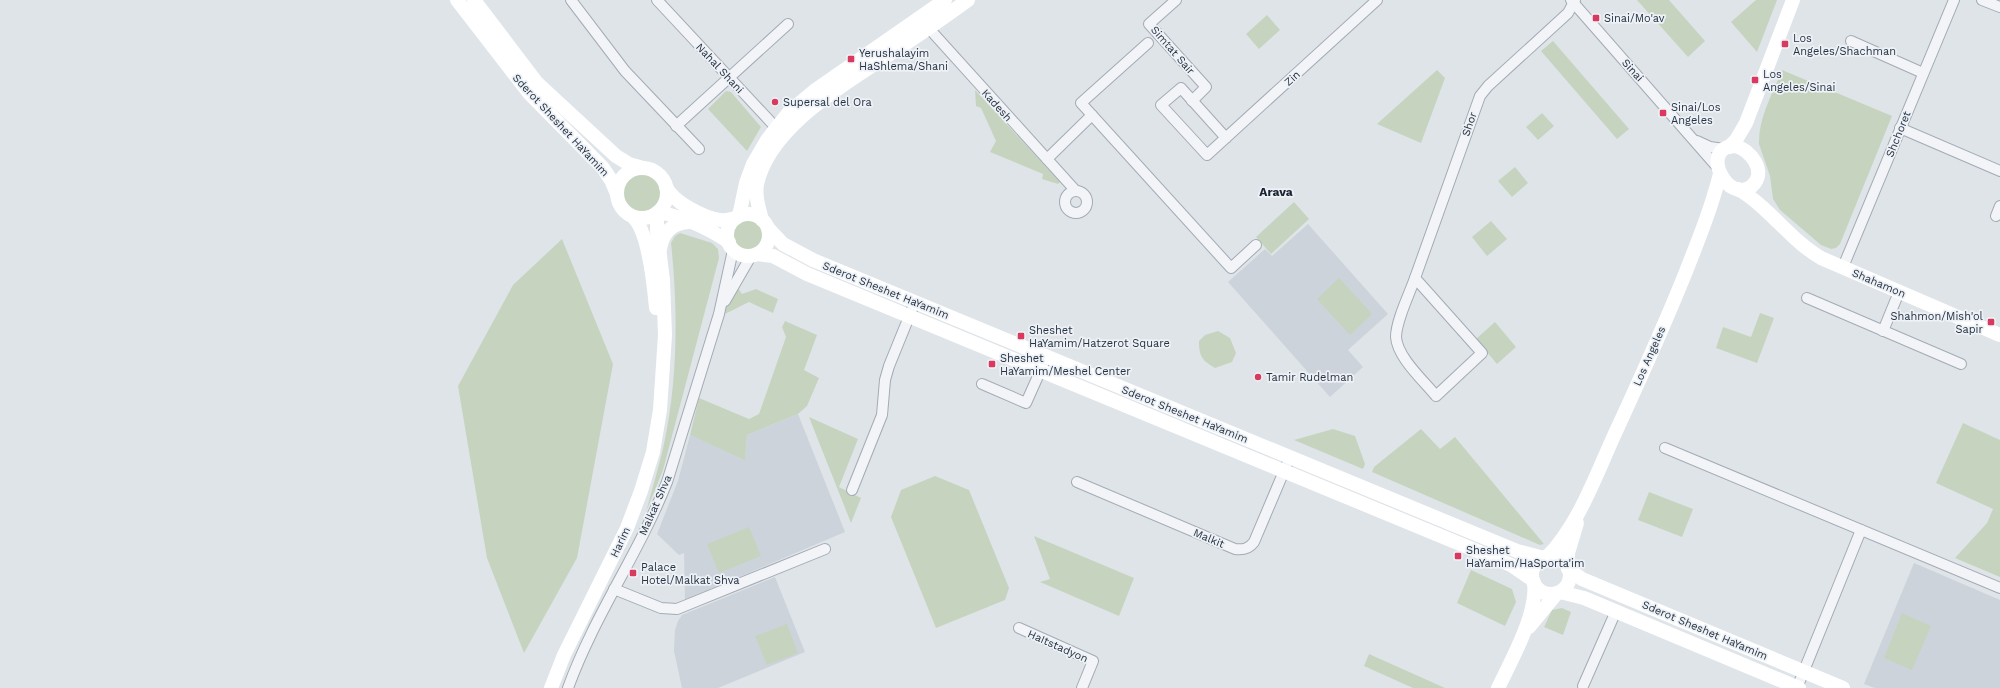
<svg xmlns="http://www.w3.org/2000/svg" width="2000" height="688" viewBox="0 0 2000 688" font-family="'Work Sans',sans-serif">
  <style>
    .built { fill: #ccd3db }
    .green { fill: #c6d4bf }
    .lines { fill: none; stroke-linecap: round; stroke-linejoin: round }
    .street-casing { stroke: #a4abb4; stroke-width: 12 }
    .street { stroke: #f2f4f7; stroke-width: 10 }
    .secondary { stroke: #fff; stroke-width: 14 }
    .poi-dot { fill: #d9395f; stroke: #eef2f7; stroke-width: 1.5 }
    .labels { text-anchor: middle; stroke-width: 3.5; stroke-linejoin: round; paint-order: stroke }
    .poi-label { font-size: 11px; fill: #263342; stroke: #eef2f7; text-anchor: start }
    .street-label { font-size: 11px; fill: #263342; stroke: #eef2f7 }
    .neighbourhood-label { font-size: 12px; font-weight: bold; fill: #192332; stroke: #eef2f7 }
  </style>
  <rect width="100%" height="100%" fill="#dfe4e9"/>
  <g class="built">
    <polygon points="1308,224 1388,314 1348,350 1363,367 1330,397 1228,282 1265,249 1272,256"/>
    <polygon points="798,414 845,532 685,600 684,553 679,555 657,534 678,481 690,435 745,459 747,435"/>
    <polygon points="1914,563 2000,600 2000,688 1875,688 1864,684"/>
    <polygon points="775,577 805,652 718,688 682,688 674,651 675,630 678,621 682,615"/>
  </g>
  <g class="green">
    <polygon points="1637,0 1669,0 1705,41 1688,57"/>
    <polygon points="1756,0 1777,0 1757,52 1731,22"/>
    <polygon points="1267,15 1280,30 1259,49 1246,34"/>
    <polygon points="1553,41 1629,129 1617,139 1541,51"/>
    <polygon points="1437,70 1445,78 1421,143 1377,124"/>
    <path d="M1782,70L1892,116L1840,244L1836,248L1831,249L1821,245L1780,210L1773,199L1770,176L1759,144C1758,118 1773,93 1782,70Z"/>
    <polygon points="975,90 1060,182 1058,184 1042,179 1043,174 990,152 996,141 981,108 976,106"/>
    <polygon points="726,91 731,92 761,127 747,151 708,109"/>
    <polygon points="1542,113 1554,126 1538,140 1526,127"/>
    <polygon points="1515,167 1528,183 1512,197 1498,181"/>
    <circle cx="642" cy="193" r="22"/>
    <polygon points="1294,202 1309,219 1271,254 1256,237"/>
    <circle cx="748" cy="235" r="17"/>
    <polygon points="1491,221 1507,239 1487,256 1472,237"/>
    <path d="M680,233L712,243L718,249L719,258L663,470L646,512C652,489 659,467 664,444C678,378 678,309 671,243L675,236Z"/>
    <polygon points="562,239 613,364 577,558 524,653 487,558 458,386 513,285"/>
    <polygon points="1339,278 1372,314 1350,335 1317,299"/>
    <polygon points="738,288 742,294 756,289 778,299 773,313 749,302 725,314 727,303"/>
    <polygon points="1760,313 1774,318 1757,363 1716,348 1723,327 1751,337"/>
    <polygon points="785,321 817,335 804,370 819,378 807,406 798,414 747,435 745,460 690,435 699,398 749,419 759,414 786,337 782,327"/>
    <polygon points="1495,322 1516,347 1497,364 1476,339"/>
    <path d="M1218,331L1230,338L1236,353L1232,362L1215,368C1202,360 1199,357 1199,341L1205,335Z"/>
    <polygon points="809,417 858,439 839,487 861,498 851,523"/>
    <polygon points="1963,423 2000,440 2000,577 1955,558 1987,523 1993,509 1936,483"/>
    <polygon points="1333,429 1355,436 1365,464 1363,469 1294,440"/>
    <polygon points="1421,429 1440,449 1455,437 1544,544 1540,545 1372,472 1374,467"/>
    <polygon points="935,476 969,490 1009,588 1005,600 936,628 891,517 901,490"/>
    <polygon points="1649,492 1693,509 1682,537 1638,520"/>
    <polygon points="749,527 761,556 719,573 707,544"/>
    <polygon points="1034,536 1134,578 1119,616 1040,582 1050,579"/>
    <polygon points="1471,570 1512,589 1516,602 1505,626 1457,603"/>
    <polygon points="1562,608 1571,612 1563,635 1544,627 1552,610"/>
    <polygon points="1902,613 1931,626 1912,670 1884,658"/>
    <polygon points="787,624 798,653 767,665 755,636"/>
    <polygon points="1369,654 1445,688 1413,688 1364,666"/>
  </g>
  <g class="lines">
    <g class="street-casing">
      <g id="street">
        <polyline points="571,0 625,71 699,149"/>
        <polyline points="657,0 781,133"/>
        <polyline points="1176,0 1149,24 1206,87 1192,101"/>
        <polyline points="1571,0 1718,168"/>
        <polyline points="1982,0 2000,7"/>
        <polyline points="925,24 1075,190"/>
        <polyline points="1851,41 1923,73"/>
        <polyline points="1148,43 1081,103 1231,268 1256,245"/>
        <polyline points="676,126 788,24"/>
        <polyline points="1900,128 2000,171"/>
        <polyline points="1226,138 1181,88 1161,105 1207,155 1377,0"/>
        <polyline points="1697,141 1710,147 1724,149"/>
        <polyline points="1047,159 1092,115"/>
        <circle cx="1076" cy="202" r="11"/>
        <polyline points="1996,216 2000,206"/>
        <polyline points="1843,267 1954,0"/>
        <polyline points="1415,278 1480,96 1488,86 1568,13 1575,0"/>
        <path d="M1415,278L1482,353L1436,396C1424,381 1397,357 1396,337C1396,321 1409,295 1415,278Z"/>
        <polyline points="1807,298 1961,364"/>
        <polyline points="725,301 751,256"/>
        <polyline points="1883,331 1899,292"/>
        <polyline points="982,384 1026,403 1043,365"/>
        <polyline points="1665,448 2000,588"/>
        <path d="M1077,482L1235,549C1243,550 1249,549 1254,542L1290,457"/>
        <polyline points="852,490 882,415 885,380 889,366 915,302"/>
        <polyline points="614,589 661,608 677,609 825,549"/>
        <polyline points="1019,628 1093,661 1082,688"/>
        <polyline points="1583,686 1616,611"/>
        <path d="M568,688C594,616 639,553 667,482L719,314L733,250"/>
        <polyline points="1797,688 1861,530"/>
      </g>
    </g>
    <use href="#street" class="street"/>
    <g class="secondary">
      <polyline points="457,0 529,93 603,168 611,180 617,194"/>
      <polyline points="474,0 537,83 616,156 629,164 643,168"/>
      <path d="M1735,146C1750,149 1768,172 1752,186C1728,206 1698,147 1735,146Z"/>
      <polyline points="1729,147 1736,140 1746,123 1793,0"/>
      <circle cx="642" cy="193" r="25"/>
      <path d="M666,187C673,202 704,218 720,220C725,221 730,219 736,218"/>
      <path d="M1738,189C1769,207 1790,240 1821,258L2000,335"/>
      <path d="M658,212C683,217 708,228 729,242"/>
      <circle cx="748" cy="235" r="21"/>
      <polyline points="739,216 746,183 753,164 767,140 789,112 814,91 945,0"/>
      <path d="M633,217C649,232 654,286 656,308"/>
      <path d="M762,220C759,208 755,197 757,184C770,125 847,83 893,52C919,35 943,18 968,0"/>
      <polyline points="768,228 783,244 813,260 1517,551 1544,558"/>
      <path d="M660,249C663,232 672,223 689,222"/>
      <polyline points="757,254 773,256 807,274 1511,565 1533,580"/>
      <circle cx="1551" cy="575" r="19"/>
      <path d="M1547,557C1580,524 1598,469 1618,427C1641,377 1664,326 1685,274C1698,241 1711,209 1720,174"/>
      <polyline points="1568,568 1568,553 1577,523"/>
      <polyline points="1568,569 1582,579 1843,688"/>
      <polyline points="1560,592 1584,598 1799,688"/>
      <polyline points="1529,627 1557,593"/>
      <polyline points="551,688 564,655 627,528 641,491 653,452 660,410 665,335 663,280 657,231 657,213"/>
      <path d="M1498,688C1511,661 1538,613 1534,583"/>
    </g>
  </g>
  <g class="poi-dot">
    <rect x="1592" y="14" width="8" height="8" rx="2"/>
    <rect x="1781" y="40" width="8" height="8" rx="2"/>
    <rect x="847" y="55" width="8" height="8" rx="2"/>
    <rect x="1751" y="76" width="8" height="8" rx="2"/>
    <circle cx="775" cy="102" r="4"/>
    <rect x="1659" y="109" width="8" height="8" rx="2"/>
    <rect x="1987" y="318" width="8" height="8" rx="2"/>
    <rect x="1017" y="332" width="8" height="8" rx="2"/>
    <rect x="988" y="360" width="8" height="8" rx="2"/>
    <circle cx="1258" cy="377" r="4"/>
    <rect x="1454" y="552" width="8" height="8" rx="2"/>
    <rect x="629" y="569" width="8" height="8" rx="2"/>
  </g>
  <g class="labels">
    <g class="poi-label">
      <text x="1604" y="22">Sinai/Mo'av</text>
      <text x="1793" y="42">Los<tspan x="1793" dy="13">Angeles/Shachman</tspan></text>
      <text x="859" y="57">Yerushalayim<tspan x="859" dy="13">HaShlema/Shani</tspan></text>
      <text x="1763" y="78">Los<tspan x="1763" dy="13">Angeles/Sinai</tspan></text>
      <text x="783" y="106">Supersal del Ora</text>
      <text x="1671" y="111">Sinai/Los<tspan x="1671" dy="13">Angeles</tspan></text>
      <text x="1983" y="320" text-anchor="end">Shahmon/Mish'ol<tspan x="1983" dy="13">Sapir</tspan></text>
      <text x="1029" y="334">Sheshet<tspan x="1029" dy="13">HaYamim/Hatzerot Square</tspan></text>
      <text x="1000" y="362">Sheshet<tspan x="1000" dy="13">HaYamim/Meshel Center</tspan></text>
      <text x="1266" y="381">Tamir Rudelman</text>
      <text x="1466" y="554">Sheshet<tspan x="1466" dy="13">HaYamim/HaSporta'im</tspan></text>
      <text x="641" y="571">Palace<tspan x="641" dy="13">Hotel/Malkat Shva</tspan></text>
    </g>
    <g class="street-label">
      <text transform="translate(1173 50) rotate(49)" y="4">Simtat Sair</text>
      <text transform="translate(720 68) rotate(47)" y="4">Nahal Shani</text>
      <text transform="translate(1633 70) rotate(48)" y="4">Sinai</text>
      <text transform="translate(1292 78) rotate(-42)" y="4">Zin</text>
      <text transform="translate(997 105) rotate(48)" y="4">Kadesh</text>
      <text transform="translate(1469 124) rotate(-71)" y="4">Shor</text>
      <text transform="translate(561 125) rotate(47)" y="4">Sderot Sheshet HaYamim</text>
      <text transform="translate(1898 134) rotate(-68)" y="4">Shchoret</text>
      <text transform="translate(1879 283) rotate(23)" y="4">Shahamon</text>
      <text transform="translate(886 290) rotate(22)" y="4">Sderot Sheshet HaYamim</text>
      <text transform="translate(1649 356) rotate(-66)" y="4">Los Angeles</text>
      <text transform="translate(1185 414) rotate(22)" y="4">Sderot Sheshet HaYamim</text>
      <text transform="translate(655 505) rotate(-66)" y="4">Malkat Shva</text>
      <text transform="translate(1209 538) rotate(23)" y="4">Malkit</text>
      <text transform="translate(620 542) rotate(-65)" y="4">Harim</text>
      <text transform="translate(1705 630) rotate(23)" y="4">Sderot Sheshet HaYamim</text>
      <text transform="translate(1058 646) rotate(24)" y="4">HaItstadyon</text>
    </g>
    <g class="neighbourhood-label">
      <text x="1276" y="196">Arava</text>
    </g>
  </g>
</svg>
